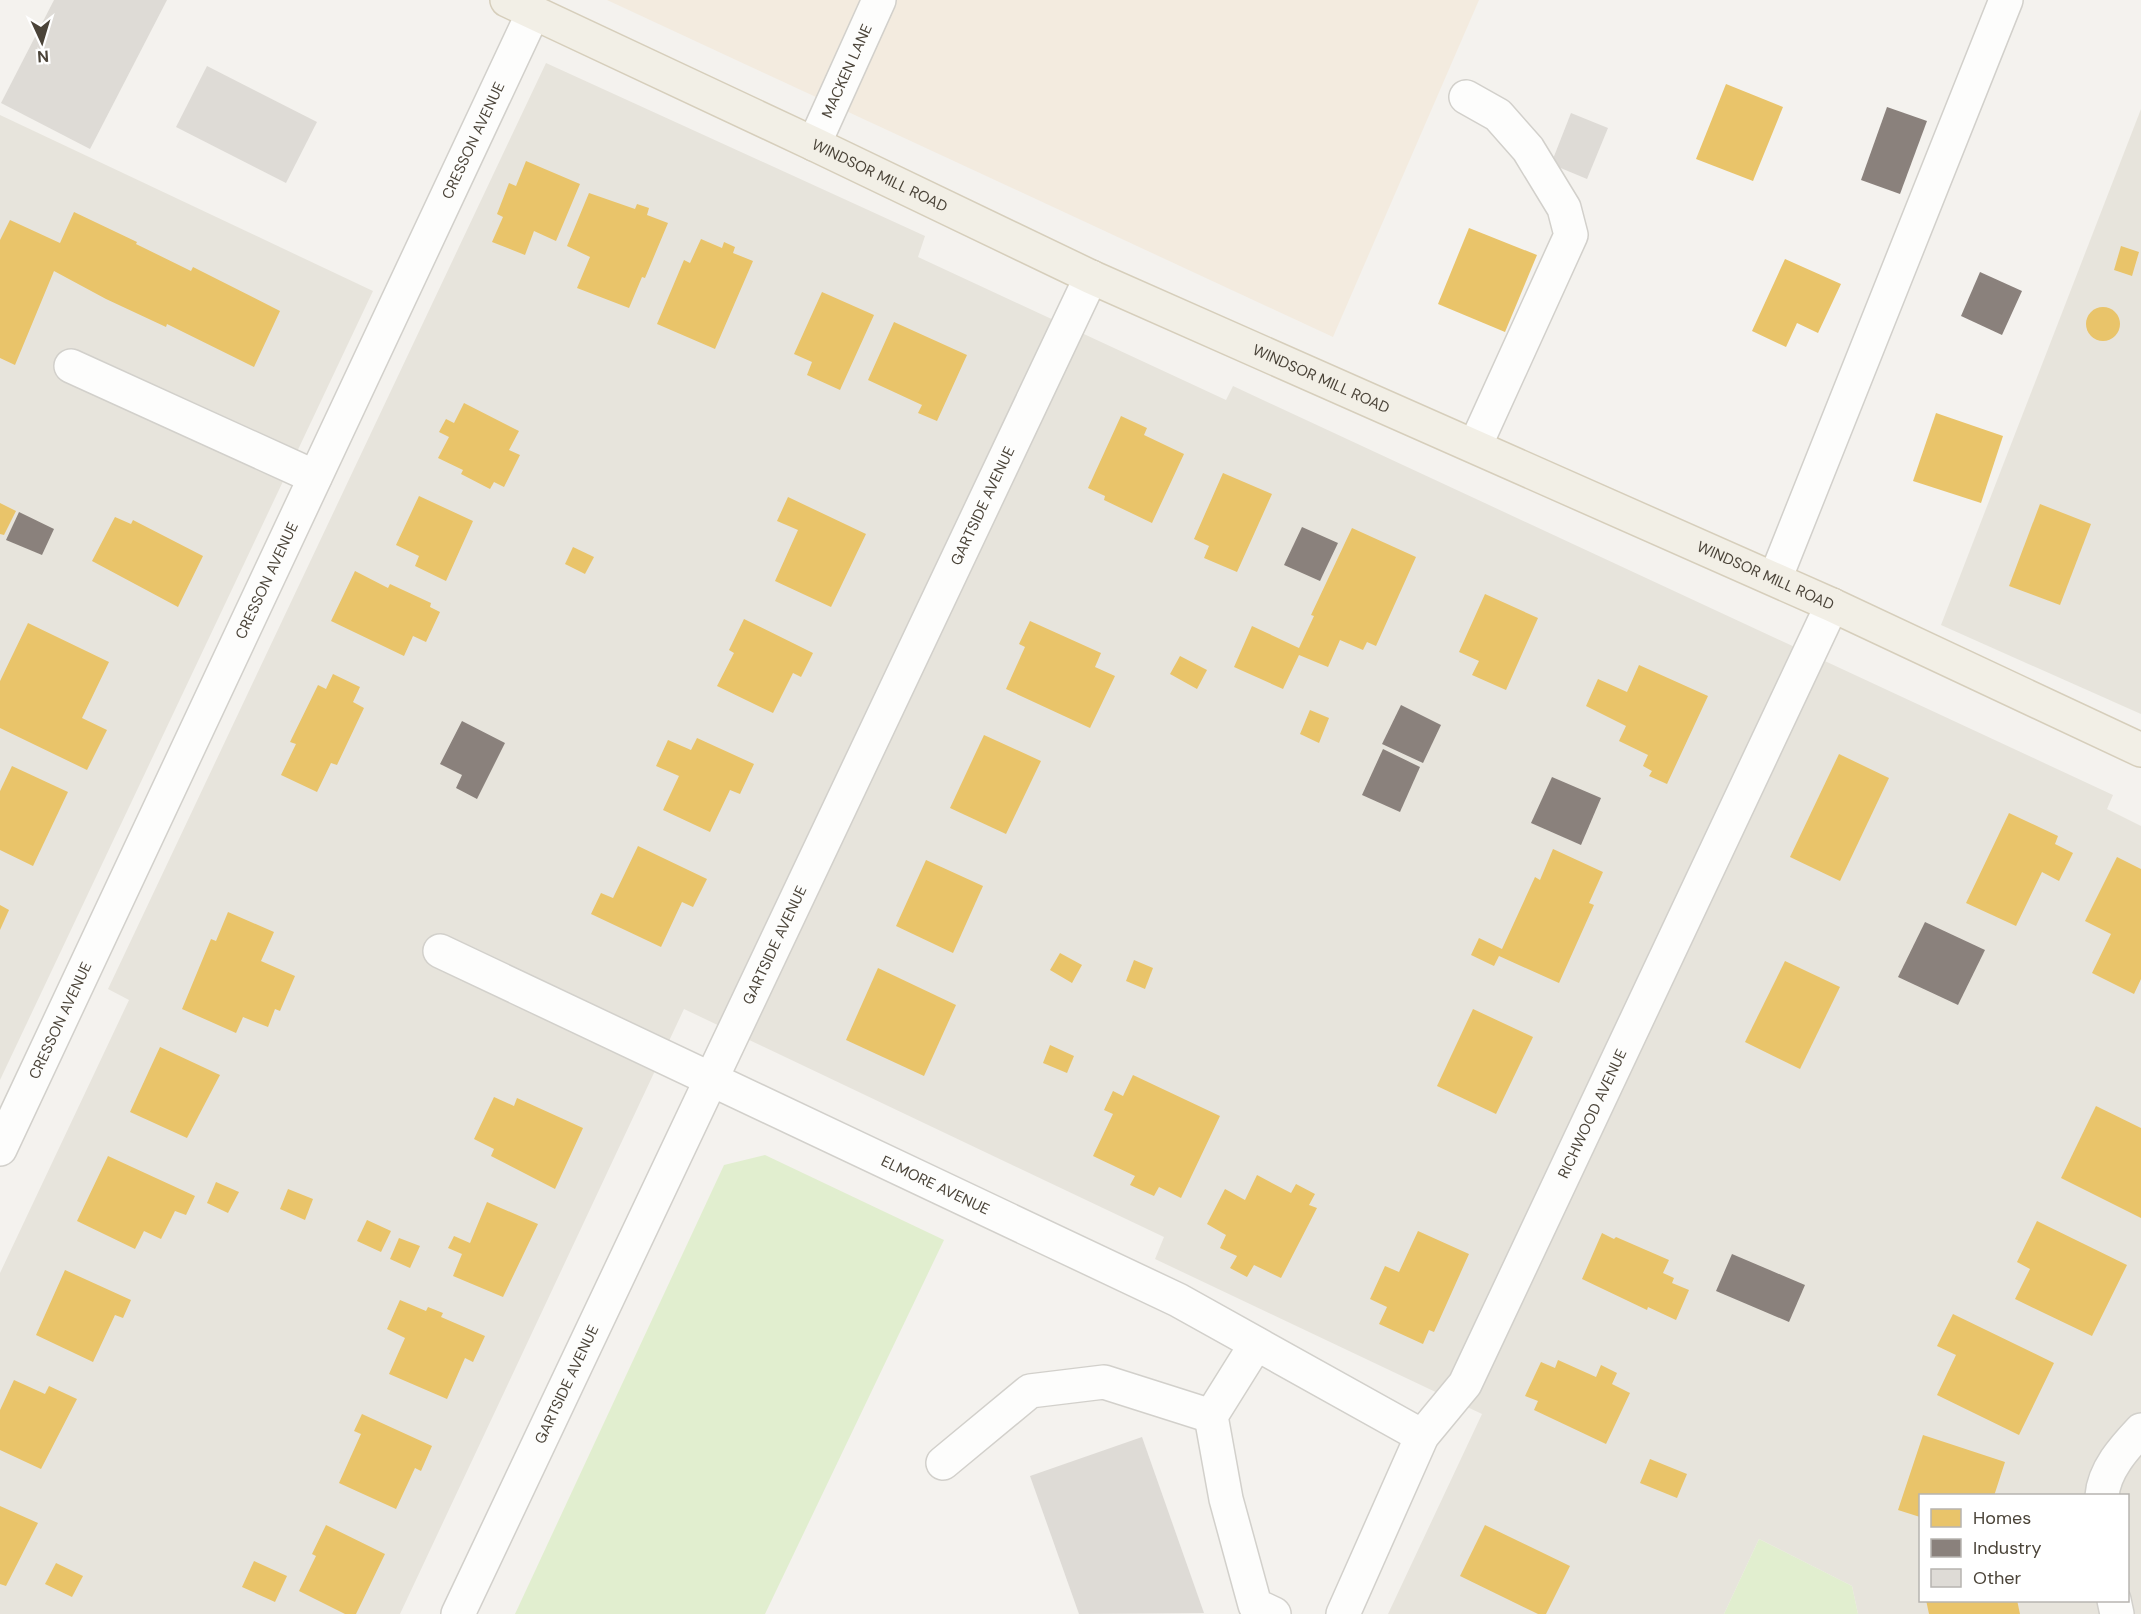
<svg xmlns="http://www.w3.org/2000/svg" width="2141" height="1614" viewBox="0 0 2141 1614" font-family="'DM Sans',sans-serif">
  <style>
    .residential { fill: #e7e4dc; fill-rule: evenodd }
    .commercial { fill: #f3ebdf }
    .green { fill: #e1eecf }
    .homes { fill: #e9c46a }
    .industry { fill: #8a817c }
    .building { fill: #dedbd6 }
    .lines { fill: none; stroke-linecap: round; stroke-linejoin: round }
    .minor-casing { stroke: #d2d0cb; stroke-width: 36 }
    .major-casing { stroke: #d6cebb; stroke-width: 36 }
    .minor { stroke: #fdfdfc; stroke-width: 33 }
    .major { stroke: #f2efe6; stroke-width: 33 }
    .labels { text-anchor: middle; stroke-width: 6; stroke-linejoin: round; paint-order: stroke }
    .street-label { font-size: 15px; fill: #4b4439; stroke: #fff }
  </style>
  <rect width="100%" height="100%" fill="#f4f2ee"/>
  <g class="residential">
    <path d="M546,63L925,236L918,257L1226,400L1233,386L2113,795L2107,809L2141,826V1614H1858L1852,1586L1759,1539L1724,1614H1388L1482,1414L1155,1259L1164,1237L684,1009L400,1614H0V1273L129,1000L108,989ZM1920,1496H2128V1600H1920Z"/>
    <polygon points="2141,109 2141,714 1941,625"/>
    <polygon points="0,115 373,291 0,1080"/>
  </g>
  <polygon class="commercial" points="607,0 1479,0 1333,337"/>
  <g class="green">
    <polygon points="765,1155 944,1240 765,1614 515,1614 724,1165"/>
    <polygon points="1759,1539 1852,1586 1858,1614 1724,1614"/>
  </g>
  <g class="homes">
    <polygon points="1726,84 1783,107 1753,181 1696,159"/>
    <polygon points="526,161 580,184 556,241 534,231 525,255 492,242 503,217 497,214 509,183 516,186"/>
    <polygon points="589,193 635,209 637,204 649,208 647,215 668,223 645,278 642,277 629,308 577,288 590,257 567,246"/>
    <polygon points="74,212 137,242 136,244 191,271 193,267 280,311 254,367 167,324 166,327 106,299 54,271 15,365 0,358 0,240 10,220 60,243"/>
    <polygon points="1469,228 1537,255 1505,332 1438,304"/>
    <polygon points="701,239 722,248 724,242 735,247 733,253 753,261 715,349 657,324 684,260 690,263"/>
    <polygon points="2121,246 2139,252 2132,276 2114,270"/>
    <polygon points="1785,259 1841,284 1818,333 1797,323 1786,347 1752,331"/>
    <polygon points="822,292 874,315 840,390 807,375 812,362 794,354"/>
    <circle cx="2103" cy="324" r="17"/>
    <polygon points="894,322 967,355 937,421 918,413 922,405 868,380"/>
    <polygon points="464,403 519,431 509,450 520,455 504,487 494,482 490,489 461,474 463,470 438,458 449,437 439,432 446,419 454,423"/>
    <polygon points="1936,413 2003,436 1981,503 1913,481"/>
    <polygon points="1121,416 1147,428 1144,435 1184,454 1152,523 1104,500 1105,496 1088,488"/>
    <polygon points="1223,473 1272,494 1237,572 1204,558 1209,546 1194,539"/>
    <polygon points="419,496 473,521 446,581 415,566 419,556 396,545"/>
    <polygon points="788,497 866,534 831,607 775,581 798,530 777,521"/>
    <polygon points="0,503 16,511 4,535 0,534"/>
    <polygon points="2040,504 2091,524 2060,605 2009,586"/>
    <polygon points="115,517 131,524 133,520 203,556 178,607 92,561"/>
    <polygon points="1352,528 1416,557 1376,646 1367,642 1363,650 1340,640 1328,667 1299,655 1283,689 1234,667 1252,626 1299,648 1314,616 1311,615"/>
    <polygon points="573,547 594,557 585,574 565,564"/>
    <polygon points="355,571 388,588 390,584 431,603 430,607 440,612 426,642 413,636 404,656 331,621"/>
    <polygon points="1485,594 1538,618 1506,690 1472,675 1479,661 1459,652"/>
    <polygon points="744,619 813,653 801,677 793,673 773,713 717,686 734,653 729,650"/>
    <polygon points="1030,621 1101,653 1095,667 1115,676 1090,728 1006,689 1025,647 1019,644"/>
    <polygon points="28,623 109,662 82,718 107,730 87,770 0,728 0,681"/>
    <polygon points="1180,656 1207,670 1197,689 1170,674"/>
    <polygon points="1639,665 1708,696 1667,784 1649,776 1652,771 1643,766 1648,755 1619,741 1626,726 1586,706 1598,679 1627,692"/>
    <polygon points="333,674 360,687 353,702 364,708 337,765 331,763 317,792 281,775 296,744 290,742 318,685 326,689"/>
    <polygon points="1310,710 1329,718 1319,743 1300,734"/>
    <polygon points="984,735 1041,761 1006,834 950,808"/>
    <polygon points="697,738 754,764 740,794 730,790 710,832 663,810 679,776 656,766 668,740 691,750"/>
    <polygon points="1839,754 1889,778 1840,881 1790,857"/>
    <polygon points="12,766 68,792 33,866 0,850 0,791"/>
    <polygon points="2009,813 2058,836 2055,844 2073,853 2059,881 2042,872 2016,926 1966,903"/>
    <polygon points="638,846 707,879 693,907 682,902 661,947 591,914 601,893 613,898"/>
    <polygon points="1553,849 1603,872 1589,903 1594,905 1559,983 1499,956 1494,966 1471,955 1479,938 1502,949 1535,877 1540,880"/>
    <polygon points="2117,857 2141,869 2141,979 2134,994 2092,973 2111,934 2085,921"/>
    <polygon points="926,860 983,886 953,953 896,926"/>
    <polygon points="0,905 9,910 0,930"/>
    <polygon points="228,912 274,932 261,961 295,976 280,1011 275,1009 268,1027 243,1017 236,1033 182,1009 211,939 216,941"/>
    <polygon points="1060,953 1082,965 1072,983 1050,970"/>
    <polygon points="1134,960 1153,968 1145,989 1126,981"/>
    <polygon points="1785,961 1840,987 1800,1069 1745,1042"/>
    <polygon points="878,968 956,1005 924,1076 846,1040"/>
    <polygon points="1473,1009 1533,1037 1496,1114 1437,1086"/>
    <polygon points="1050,1045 1074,1056 1067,1073 1043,1063"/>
    <polygon points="160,1047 220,1075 187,1138 130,1112"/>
    <polygon points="1133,1075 1220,1116 1181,1198 1159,1187 1154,1196 1130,1185 1135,1176 1093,1156 1113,1114 1104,1110 1113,1091 1123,1096"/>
    <polygon points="494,1097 514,1106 517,1098 583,1128 555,1189 491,1156 494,1149 474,1139"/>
    <polygon points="2096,1106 2141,1128 2141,1218 2061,1178"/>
    <polygon points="108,1156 195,1196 186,1215 175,1211 161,1239 144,1231 135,1249 77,1221"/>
    <polygon points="1257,1175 1291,1193 1296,1184 1315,1194 1309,1205 1317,1208 1281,1278 1254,1265 1247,1277 1230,1268 1237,1256 1220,1248 1226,1235 1207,1224 1225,1189 1245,1200"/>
    <polygon points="216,1182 239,1192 228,1213 207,1203"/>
    <polygon points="288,1189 313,1199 305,1220 280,1209"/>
    <polygon points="487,1202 538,1224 503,1297 453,1276 462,1254 448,1248 454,1236 470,1243"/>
    <polygon points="367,1220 391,1231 381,1252 357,1241"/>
    <polygon points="2037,1221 2127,1265 2092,1336 2015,1299 2030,1269 2017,1262"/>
    <polygon points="1418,1231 1469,1254 1434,1332 1429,1330 1423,1344 1379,1324 1387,1307 1370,1299 1385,1266 1399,1272"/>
    <polygon points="1602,1233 1614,1239 1616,1237 1669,1260 1663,1273 1674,1278 1672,1283 1689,1290 1676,1320 1648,1307 1647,1310 1582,1279"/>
    <polygon points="399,1238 420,1246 410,1268 390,1259"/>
    <polygon points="65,1270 131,1300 123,1318 115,1315 93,1362 36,1335"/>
    <polygon points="400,1300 426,1311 428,1307 443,1313 441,1317 485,1336 473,1362 465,1358 447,1399 389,1374 405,1338 387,1329"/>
    <polygon points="1953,1314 2054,1363 2019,1435 1937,1395 1956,1355 1937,1346"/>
    <polygon points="1558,1360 1596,1377 1601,1365 1617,1373 1612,1384 1630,1393 1606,1444 1534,1410 1538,1401 1525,1396 1541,1362 1555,1368"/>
    <polygon points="14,1380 45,1394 49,1386 77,1399 41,1469 0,1450 0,1410"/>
    <polygon points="362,1414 432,1446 421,1471 415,1468 396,1509 339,1483 361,1434 354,1431"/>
    <polygon points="1923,1435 2005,1462 1994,1496 1920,1496 1920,1517 1898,1510"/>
    <polygon points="1650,1459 1687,1474 1677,1498 1640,1483"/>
    <polygon points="0,1506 38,1523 6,1586 0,1584"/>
    <polygon points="326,1525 385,1554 356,1614 345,1614 299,1591 316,1556 312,1554"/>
    <polygon points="1485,1525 1570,1566 1546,1614 1538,1614 1460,1576"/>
    <polygon points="254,1561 287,1576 275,1602 242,1587"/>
    <polygon points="56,1563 83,1576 72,1597 45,1584"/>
    <polygon points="1926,1600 2017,1600 2020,1614 1929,1614"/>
  </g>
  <g class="industry">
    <polygon points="1887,107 1927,121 1900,194 1861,180"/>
    <polygon points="1980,272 2022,291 2002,335 1961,316"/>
    <polygon points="19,512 54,529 42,555 6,540"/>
    <polygon points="1302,527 1338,543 1320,581 1284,565"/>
    <polygon points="1401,705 1441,725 1423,763 1382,744"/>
    <polygon points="462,721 505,743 477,799 456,788 462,775 440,764"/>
    <polygon points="1383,749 1420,767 1400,812 1362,795"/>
    <polygon points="1552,777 1601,798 1581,845 1531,823"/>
    <polygon points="1925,922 1985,950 1958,1005 1898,977"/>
    <polygon points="1732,1254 1805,1285 1789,1322 1716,1291"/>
  </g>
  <g class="building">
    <polygon points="54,0 167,0 90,149 1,103"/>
    <polygon points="207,66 317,122 286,183 176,127"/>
    <polygon points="1571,113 1608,128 1587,179 1551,164"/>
    <polygon points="1142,1437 1204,1613 1079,1614 1030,1476"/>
  </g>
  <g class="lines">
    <g class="minor-casing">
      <g id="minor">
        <polyline points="1466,97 1498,115 1528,149 1564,208 1571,235 1475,446"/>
        <path id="s1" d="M814,144L879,0"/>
        <polyline points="71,366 315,477"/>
        <polyline points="1775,579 2006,0"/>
        <path id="s2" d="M440,951L1178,1300L1422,1436"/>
        <path id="s3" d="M0,1149L533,13"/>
        <polyline points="1256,1344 1211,1416 1226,1499 1255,1605 1274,1614"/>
        <polyline points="943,1463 1030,1391 1104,1382 1211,1416"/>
        <path d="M2102,1496C2104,1470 2124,1448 2141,1430"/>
        <polyline points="2114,1600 2117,1614"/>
        <path id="s4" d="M458,1614L1091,277"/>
        <path id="s5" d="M1343,1614L1422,1436L1465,1384L1832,605"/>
      </g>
    </g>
    <g class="major-casing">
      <g id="major">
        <path id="s6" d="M507,0L814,144L1091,277L1832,605L2141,750"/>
      </g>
    </g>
    <use href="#minor" class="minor"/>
    <use href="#major" class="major"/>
  </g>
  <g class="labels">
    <g class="street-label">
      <text dy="5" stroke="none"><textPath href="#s1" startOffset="80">MACKEN LANE</textPath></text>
      <text dy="5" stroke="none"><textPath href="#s3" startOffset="1114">CRESSON AVENUE</textPath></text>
      <text dy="5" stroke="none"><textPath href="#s6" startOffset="412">WINDSOR MILL ROAD</textPath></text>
      <text dy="5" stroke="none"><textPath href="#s6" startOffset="898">WINDSOR MILL ROAD</textPath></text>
      <text dy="5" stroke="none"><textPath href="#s4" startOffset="1226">GARTSIDE AVENUE</textPath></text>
      <text dy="5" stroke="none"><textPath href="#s6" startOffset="1384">WINDSOR MILL ROAD</textPath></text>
      <text dy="5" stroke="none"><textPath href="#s3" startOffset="628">CRESSON AVENUE</textPath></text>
      <text dy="5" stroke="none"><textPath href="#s4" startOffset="740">GARTSIDE AVENUE</textPath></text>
      <text dy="5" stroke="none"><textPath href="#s3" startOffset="142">CRESSON AVENUE</textPath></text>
      <text dy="5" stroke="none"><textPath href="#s5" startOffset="561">RICHWOOD AVENUE</textPath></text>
      <text dy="5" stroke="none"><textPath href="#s2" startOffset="548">ELMORE AVENUE</textPath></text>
      <text dy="5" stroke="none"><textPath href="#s4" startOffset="254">GARTSIDE AVENUE</textPath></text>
    </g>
  </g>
  <rect x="1919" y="1494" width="210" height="108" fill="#ffffff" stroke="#b7b4b0" stroke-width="1.5"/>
  <rect x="1931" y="1509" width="30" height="18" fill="#e9c46a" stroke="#b7b4b0" stroke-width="1.5"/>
  <text x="1973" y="1524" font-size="18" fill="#4b4439">Homes</text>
  <rect x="1931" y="1539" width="30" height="18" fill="#8a817c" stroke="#b7b4b0" stroke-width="1.5"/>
  <text x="1973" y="1554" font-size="18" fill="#4b4439">Industry</text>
  <rect x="1931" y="1569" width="30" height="18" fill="#dedbd6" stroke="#b7b4b0" stroke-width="1.5"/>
  <text x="1973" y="1584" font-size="18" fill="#4b4439">Other</text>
  <g transform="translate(42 42) rotate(176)" stroke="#ffffff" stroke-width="4.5" paint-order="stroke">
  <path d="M0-4.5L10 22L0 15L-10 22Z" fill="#4b4439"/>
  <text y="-9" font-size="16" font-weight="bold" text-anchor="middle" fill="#4b4439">N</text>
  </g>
</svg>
